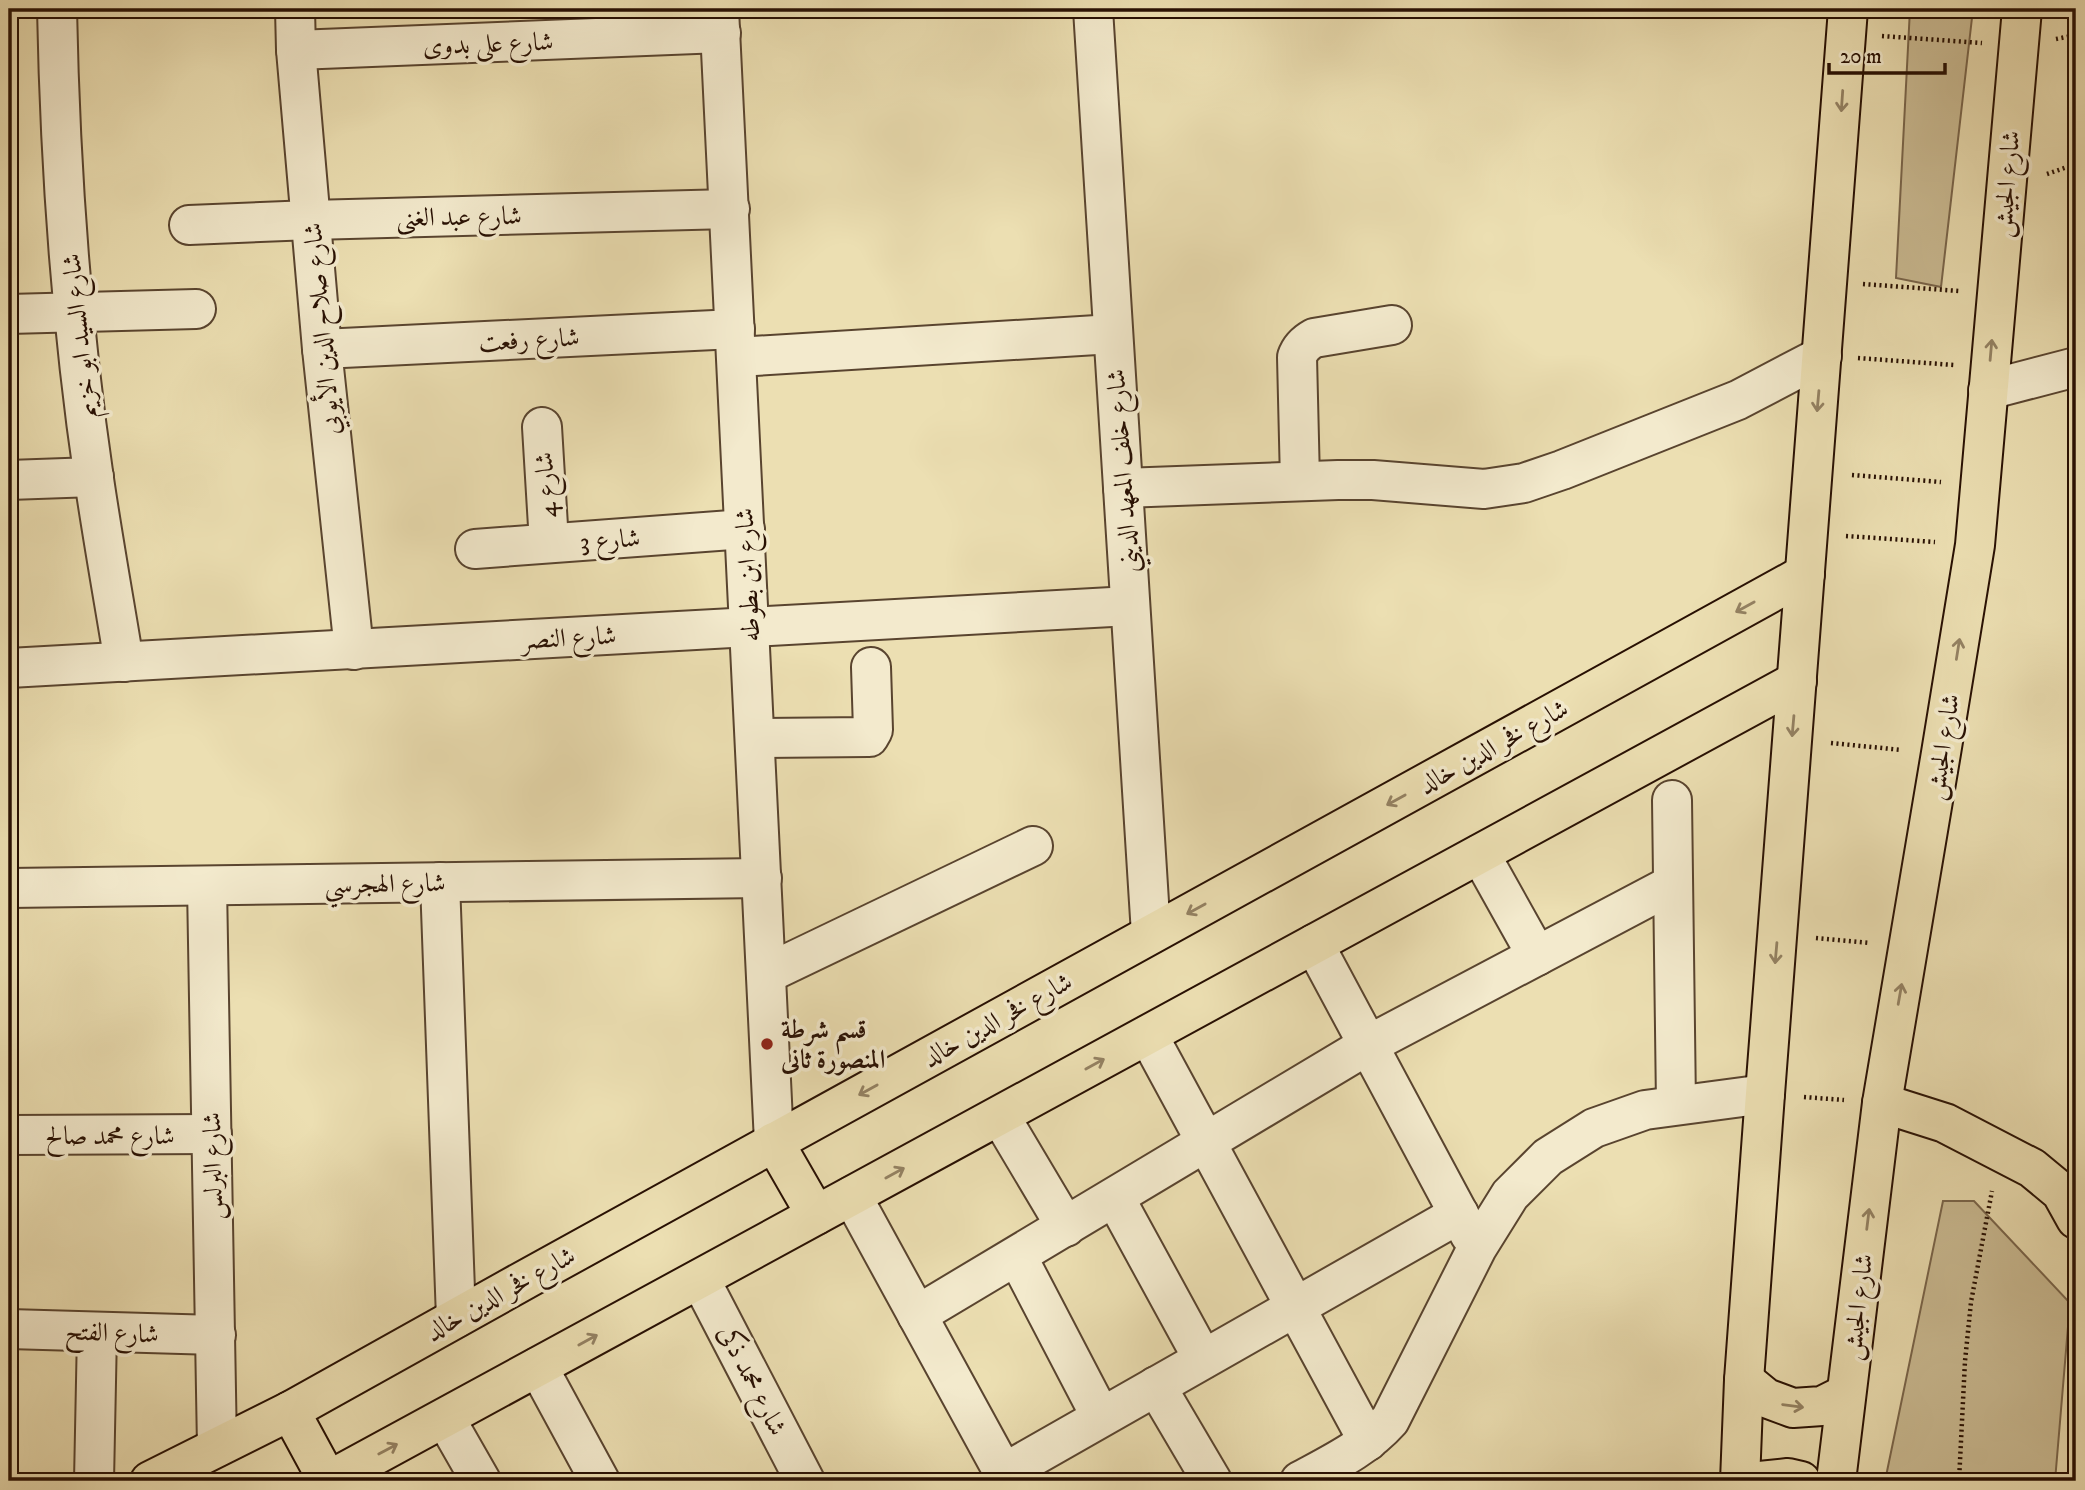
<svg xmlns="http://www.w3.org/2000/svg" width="2085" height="1490" viewBox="0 0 2085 1490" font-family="'IM FELL DW Pica',Amiri,serif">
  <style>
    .green { fill: #cbbc94; stroke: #7a664c; stroke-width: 2 }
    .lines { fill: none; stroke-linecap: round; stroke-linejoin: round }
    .minor-casing { stroke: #59442f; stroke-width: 42 }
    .major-casing { stroke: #281003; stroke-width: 42 }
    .path { stroke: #281003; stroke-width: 4.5; stroke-dasharray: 2 3.5; stroke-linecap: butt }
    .minor { stroke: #f3eacd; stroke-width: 38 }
    .major { stroke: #ecdfb2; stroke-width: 38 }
    .oneway { stroke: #948263 }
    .poi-dot { fill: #8f2418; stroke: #f3eacd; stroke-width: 2.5 }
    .labels { text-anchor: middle; stroke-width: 7; stroke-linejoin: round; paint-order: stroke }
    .street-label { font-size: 26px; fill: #281003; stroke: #f3eacd }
    .poi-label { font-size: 26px; font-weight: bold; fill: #281003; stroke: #f3eacd; text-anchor: start }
  </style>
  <rect width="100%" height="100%" fill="#ecdfb2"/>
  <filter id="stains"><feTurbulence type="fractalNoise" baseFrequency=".00286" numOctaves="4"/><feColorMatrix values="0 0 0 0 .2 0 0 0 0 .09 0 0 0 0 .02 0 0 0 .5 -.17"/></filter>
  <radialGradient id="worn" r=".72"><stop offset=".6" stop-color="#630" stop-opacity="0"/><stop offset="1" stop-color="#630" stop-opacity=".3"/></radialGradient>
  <g class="green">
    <polygon points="1910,9 1973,9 1941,287 1896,278"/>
    <polygon points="1943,1201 1974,1201 2070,1303 2055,1481 1885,1481"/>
  </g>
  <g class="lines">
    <g class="minor-casing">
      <g id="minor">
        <path d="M57,9C60,165 71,323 94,479C103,540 114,601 124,662"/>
        <polyline points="295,9 296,50 322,349 354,650"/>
        <polyline points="719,9 774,1142"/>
        <polyline points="1093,9 1151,934"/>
        <polyline points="296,50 721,33"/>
        <polyline points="189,225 311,220 730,209"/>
        <polyline points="9,314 196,309"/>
        <polyline points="322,349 735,329"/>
        <polyline points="737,357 1113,334"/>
        <polyline points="1988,390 2076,367"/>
        <polyline points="542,427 549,543"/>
        <polyline points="9,480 94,477"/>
        <path d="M1300,481L1297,357C1300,348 1305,343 1314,338L1392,325"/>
        <polyline points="1123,488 1338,480 1373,480 1484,489 1524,483 1562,470 1738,400 1822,356"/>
        <polyline points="475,549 745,529"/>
        <polyline points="9,668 1130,606"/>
        <polyline points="755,738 869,737 873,730 871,667"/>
        <polyline points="1672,800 1676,1105"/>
        <polyline points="1480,854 1537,956"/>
        <polyline points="440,882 456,1318"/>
        <polyline points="207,886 217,1447"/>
        <polyline points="9,888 762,878"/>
        <polyline points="1314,944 1470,1235"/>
        <polyline points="766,974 1033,846"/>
        <polyline points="1148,1035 1368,1441"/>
        <polyline points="1000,1116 1066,1227"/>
        <polyline points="9,1135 212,1134"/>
        <polyline points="852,1196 1008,1481"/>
        <polyline points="1115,1198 1203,1359"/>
        <polyline points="1017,1256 1101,1417"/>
        <polyline points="700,1279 805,1481"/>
        <polyline points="917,1315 1368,1045 1673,884"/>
        <polyline points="9,1329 216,1335"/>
        <polyline points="538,1367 600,1481"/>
        <polyline points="1156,1386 1212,1481"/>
        <polyline points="445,1418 481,1481"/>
        <polyline points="1004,1473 1459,1214"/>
        <polyline points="94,1481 97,1332"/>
        <path d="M1300,1481C1333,1463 1365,1448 1390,1420L1477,1248L1510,1195L1548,1157L1594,1128L1645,1110L1765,1094"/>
      </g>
    </g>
    <g class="major-casing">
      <g id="major">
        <polyline points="1882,1103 1945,1123 2032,1168 2061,1192 2076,1219"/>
        <polyline points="774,1142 816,1215"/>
        <polyline points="1744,1380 1766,1398 1793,1408 1822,1406 1846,1394"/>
        <polyline points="290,1411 328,1481"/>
        <polyline points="150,1481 290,1411 530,1277 1805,574"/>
        <polyline points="328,1481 1797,681"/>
        <polyline points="1740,1481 1744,1380 1765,1094 1848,9"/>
        <polyline points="1760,1481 1788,1478 1801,1481"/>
        <polyline points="1836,1481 1882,1103 1941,753 1975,545 2022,9"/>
      </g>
    </g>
    <g class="path">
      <polyline points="1973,9 1982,9"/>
      <polyline points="1882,36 1982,43"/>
      <polyline points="2056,39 2076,35"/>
      <polyline points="2047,174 2076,164"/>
      <polyline points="1863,284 1959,291"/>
      <polyline points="1858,358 1954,365"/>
      <polyline points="1852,475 1941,482"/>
      <polyline points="1846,536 1935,542"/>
      <polyline points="1831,743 1902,750"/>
      <polyline points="1816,938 1870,943"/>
      <polyline points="1804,1097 1844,1100"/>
      <polyline points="1959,1481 1965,1361 1971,1302 1992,1191"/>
    </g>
    <use href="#minor" class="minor"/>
    <use href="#major" class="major"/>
  </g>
  <defs><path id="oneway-shaft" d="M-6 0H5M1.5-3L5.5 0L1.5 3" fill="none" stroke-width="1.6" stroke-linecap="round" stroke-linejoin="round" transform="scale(1.75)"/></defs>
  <g class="oneway">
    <use href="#oneway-shaft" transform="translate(1842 101) rotate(94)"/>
    <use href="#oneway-shaft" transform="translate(1991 350) rotate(-85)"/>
    <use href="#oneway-shaft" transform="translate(1818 401) rotate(95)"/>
    <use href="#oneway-shaft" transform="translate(1745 607) rotate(151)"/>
    <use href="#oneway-shaft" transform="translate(1958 649) rotate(-81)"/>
    <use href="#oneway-shaft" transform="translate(1793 726) rotate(95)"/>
    <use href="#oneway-shaft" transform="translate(1396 800) rotate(151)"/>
    <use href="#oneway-shaft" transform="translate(1196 909) rotate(151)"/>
    <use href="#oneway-shaft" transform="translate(1776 953) rotate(95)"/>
    <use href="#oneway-shaft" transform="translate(1900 994) rotate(-80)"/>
    <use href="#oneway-shaft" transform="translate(1095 1064) rotate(-29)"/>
    <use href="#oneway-shaft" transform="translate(868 1090) rotate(151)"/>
    <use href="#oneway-shaft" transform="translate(895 1173) rotate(-29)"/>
    <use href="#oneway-shaft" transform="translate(1868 1219) rotate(-83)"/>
    <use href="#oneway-shaft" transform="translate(588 1340) rotate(-29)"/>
    <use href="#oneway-shaft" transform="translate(1793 1406) rotate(8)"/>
    <use href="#oneway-shaft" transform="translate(388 1449) rotate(-28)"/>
  </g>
  <circle class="poi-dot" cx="767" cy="1044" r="7"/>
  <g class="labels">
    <g class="street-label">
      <text transform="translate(488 43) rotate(-2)" y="9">شارع على بدوى</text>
      <text transform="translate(2006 184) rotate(-85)" y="9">شارع الجيش</text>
      <text transform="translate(459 216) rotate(-1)" y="9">شارع عبد الغنى</text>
      <text transform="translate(321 329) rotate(-95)" y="9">شارع صلاح الدين الأيوبي</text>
      <text transform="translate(79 336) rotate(-96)" y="9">شارع السيد ابو خزيم</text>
      <text transform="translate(529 339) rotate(-3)" y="9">شارع رفعت</text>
      <text transform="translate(1122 471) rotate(-94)" y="9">شارع خلف المعهد الديني</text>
      <text transform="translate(545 485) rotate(-94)" y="9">شارع 4</text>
      <text transform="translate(610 539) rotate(-4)" y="9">شارع 3</text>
      <text transform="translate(747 575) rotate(-93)" y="9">شارع ابن بطوطه</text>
      <text transform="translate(569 637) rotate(-3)" y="9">شارع النصر</text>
      <text transform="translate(1493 746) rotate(-29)" y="9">شارع فخر الدين خالد</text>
      <text transform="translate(1942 747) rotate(-81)" y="9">شارع الجيش</text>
      <text transform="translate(385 883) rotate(-1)" y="9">شارع الهجرسي</text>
      <text transform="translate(997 1019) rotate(-29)" y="9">شارع فخر الدين خالد</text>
      <text x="110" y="1144">شارع محمد صالح</text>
      <text transform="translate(212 1166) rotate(-91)" y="9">شارع البرلس</text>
      <text transform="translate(500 1293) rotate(-29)" y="9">شارع فخر الدين خالد</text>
      <text transform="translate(1857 1307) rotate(-83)" y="9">شارع الجيش</text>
      <text transform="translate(112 1332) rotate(2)" y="9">شارع الفتح</text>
      <text transform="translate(753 1380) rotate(63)" y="9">شارع محمد ذكى</text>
    </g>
    <g class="poi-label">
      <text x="781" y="1038">قسم شرطة<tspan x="781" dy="30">المنصورة ثانى</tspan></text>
    </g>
  </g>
  <rect width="2085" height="1490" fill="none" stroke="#ecdfb2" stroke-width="35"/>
  <rect x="10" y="10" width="2064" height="1469" fill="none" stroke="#281003" stroke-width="3.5"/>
  <rect x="18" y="18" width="2050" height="1455" fill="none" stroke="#281003" stroke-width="2"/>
  <path d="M1829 63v10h116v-10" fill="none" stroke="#281003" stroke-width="3.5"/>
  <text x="1840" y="63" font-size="21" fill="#281003" stroke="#f3eacd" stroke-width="5" paint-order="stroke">20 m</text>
  <rect width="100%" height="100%" filter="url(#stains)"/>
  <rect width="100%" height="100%" fill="url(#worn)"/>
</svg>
